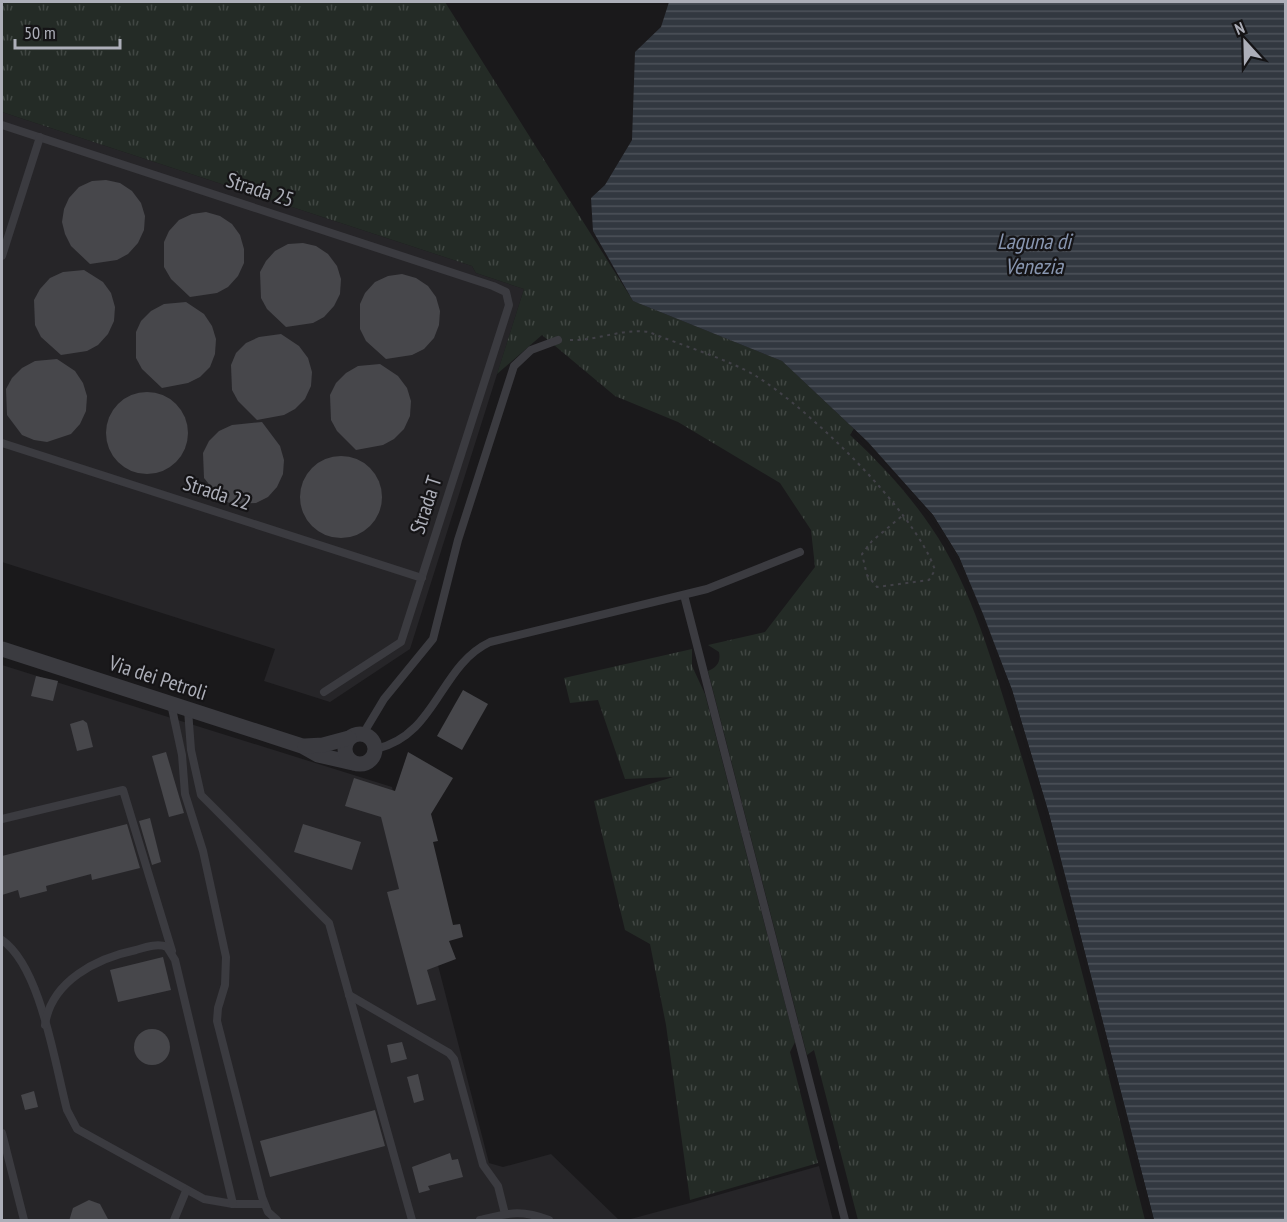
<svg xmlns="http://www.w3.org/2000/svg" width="1287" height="1222" viewBox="0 0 1287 1222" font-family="'PT Sans Narrow',sans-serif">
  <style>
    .built { fill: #262528 }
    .grass { fill: url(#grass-tufts) }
    .water { fill: url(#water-rules) }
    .pier { fill: #1a191b }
    .building { fill: #47474b }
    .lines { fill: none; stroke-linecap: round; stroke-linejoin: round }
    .path { stroke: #414147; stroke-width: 2; stroke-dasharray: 3 4.5; stroke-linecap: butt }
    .service { stroke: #3b3b40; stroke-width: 8 }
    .minor { stroke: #3b3b40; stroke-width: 15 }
    .labels { text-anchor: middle; stroke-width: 4.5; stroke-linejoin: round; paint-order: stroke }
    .street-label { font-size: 21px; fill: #adafb9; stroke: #151416 }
    .water-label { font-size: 22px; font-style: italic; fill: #8896b0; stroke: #151416 }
  </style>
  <defs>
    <pattern id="grass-tufts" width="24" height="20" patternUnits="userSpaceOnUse" patternTransform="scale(1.5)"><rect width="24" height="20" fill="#242b26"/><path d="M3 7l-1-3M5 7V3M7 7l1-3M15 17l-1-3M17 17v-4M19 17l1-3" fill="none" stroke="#414743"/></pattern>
    <pattern id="water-rules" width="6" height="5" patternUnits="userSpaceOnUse" patternTransform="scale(1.5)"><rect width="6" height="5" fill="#323840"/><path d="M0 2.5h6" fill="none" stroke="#4d525a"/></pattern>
  </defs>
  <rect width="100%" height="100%" fill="#1a191b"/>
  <g class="built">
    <polygon points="2,112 472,266 476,273 524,289 410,649 330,702 264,681 275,649 2,562"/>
    <polygon points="2,665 392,787 489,1163 503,1167 551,1154 619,1220 2,1220"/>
    <polygon points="819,1166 833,1220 627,1220 690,1203"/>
  </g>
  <g class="grass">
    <path d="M2,2H445L633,301L782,361L854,429L850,435C879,462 909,494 931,527C972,586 994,669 1016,738C1065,896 1104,1059 1145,1220H858L814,1050L807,1055L708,671C717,667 721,662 719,652L708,645L765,632L815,567L811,530L780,483L678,422L615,396L542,335L497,374L524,289L476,273L472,266L2,112Z"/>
    <polygon points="692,649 692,666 705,694 795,1042 790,1052 818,1163 690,1200 666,1025 650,944 625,930 594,801 673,777 625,779 598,700 570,703 564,678"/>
  </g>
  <polygon class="water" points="669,2 1285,2 1285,1220 1154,1220 1049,814 1012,690 959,557 933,515 868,442 782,361 633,301 593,231 591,198 605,185 632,140 635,52 661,27"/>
  <polygon class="pier" points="854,429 933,515 959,557 983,614 1012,690 1049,814 1154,1220 1151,1220 1046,815 1009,691 980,615 957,559 930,517 852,432"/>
  <g class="building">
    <polygon points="106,180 120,183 132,191 141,203 145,216 144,230 138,243 128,254 117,260 90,264 71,246 65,234 62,222 64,209 69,198 79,187 92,181"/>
    <polygon points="206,212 220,216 232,224 240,235 244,249 244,263 238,276 228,287 217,293 190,297 171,279 164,267 164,242 169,231 179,220 192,214"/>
    <polygon points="303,243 316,246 328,254 337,266 341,279 340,294 334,306 324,317 313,323 286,327 267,309 261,298 260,272 266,261 275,251 288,244"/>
    <polygon points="84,270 103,282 111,293 115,307 114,321 108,334 98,345 87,351 61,355 41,337 35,325 34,300 40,289 50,278 63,272"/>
    <polygon points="402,274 416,278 428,286 436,297 440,311 439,325 434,338 424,349 412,355 386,359 366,341 360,329 360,304 365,293 375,282 388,276"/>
    <polygon points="186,302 204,314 212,326 216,339 215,354 210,367 200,377 188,383 162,388 142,369 136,358 136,332 141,321 151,311 164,304"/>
    <polygon points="281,334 299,346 308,358 312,372 311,386 305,399 295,409 284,415 257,420 238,401 232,390 231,365 236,353 246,343 259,337"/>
    <polygon points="57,359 75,371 83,383 87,396 86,411 80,424 71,434 47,442 34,440 22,435 7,415 6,389 12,378 22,368 35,361"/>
    <polygon points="380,364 398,376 407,388 411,401 410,416 404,429 394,439 383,445 356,450 337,431 331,420 330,395 336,383 346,373 358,366"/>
    <circle cx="147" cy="433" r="41"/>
    <polygon points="262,422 280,446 284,460 283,474 277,487 268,497 256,503 231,504 220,498 204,478 203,453 209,441 219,431 232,425"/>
    <circle cx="341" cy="497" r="41"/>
    <polygon points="36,676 58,681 53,701 31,696"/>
    <polygon points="463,690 488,704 462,750 437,736"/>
    <polygon points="83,720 87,723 93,747 77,751 70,724"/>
    <polygon points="166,752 184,813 169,817 152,756"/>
    <polygon points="408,752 453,778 431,814 438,841 433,842 453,925 460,924 463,937 449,941 456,959 427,970 436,1000 417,1005 387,892 399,889 381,817 345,806 354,778 395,791"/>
    <polygon points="150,818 161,862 152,865 139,821"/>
    <polygon points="127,824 140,868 92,880 91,874 46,886 47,891 20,898 18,890 2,895 2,856"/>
    <polygon points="303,824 361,842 352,870 294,852"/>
    <polygon points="163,957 171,990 118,1002 110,970"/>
    <circle cx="152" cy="1047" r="18"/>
    <polygon points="402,1042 407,1059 391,1063 387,1045"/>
    <polygon points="418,1074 424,1100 414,1103 407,1077"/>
    <polygon points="34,1091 38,1107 25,1110 21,1095"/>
    <polygon points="375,1110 385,1146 270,1177 260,1141"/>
    <polygon points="450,1153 452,1160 458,1159 463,1177 428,1186 430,1190 419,1193 412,1167"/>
    <polygon points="89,1200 100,1204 109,1221 69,1221 73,1208"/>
  </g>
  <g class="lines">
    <path class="path" d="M570,340C597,341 622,328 649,332C680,345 728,359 756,376C809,409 915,511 935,570L929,580L877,587L867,575L862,554L872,541L902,516"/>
    <g class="service">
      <polyline points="2,125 493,286 506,292 509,305 401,642 324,692"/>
      <polyline points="2,256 40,137"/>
      <polyline points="2,443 422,578"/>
      <polyline points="684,595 845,1220"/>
      <polyline points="171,704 182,755 185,794 203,851 226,957 225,985 218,1008 217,1021 262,1197 268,1212 277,1220"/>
      <polyline points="188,710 191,750 201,795 329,923 412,1220"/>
      <polyline points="363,734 384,699 433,639 458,540 514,366 531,350 558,340"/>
      <path d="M376,749C437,735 439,666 490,642L707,589L800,552"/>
      <polyline points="2,819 123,790 172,951"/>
      <path d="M2,940C41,967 55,1065 67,1110L77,1129L204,1199L233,1204H264"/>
      <polyline points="349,995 449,1053 454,1059 483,1165 498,1186 505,1214"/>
      <path d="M45,1025C51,981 97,958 136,950C146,947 158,943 167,947L175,960L233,1204"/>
      <polyline points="2,1133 24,1220"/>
      <polyline points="174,1220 186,1191"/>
      <path d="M480,1220C509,1213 521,1209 549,1220"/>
    </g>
    <g class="minor">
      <polyline points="2,649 302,746 318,755 353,763"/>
      <circle cx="360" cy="749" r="15"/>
      <polyline points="305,746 323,745 349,738"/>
    </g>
  </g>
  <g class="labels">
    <g class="street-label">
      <text transform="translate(260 190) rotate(18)" y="7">Strada 25</text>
      <text transform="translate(217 493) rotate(18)" y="7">Strada 22</text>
      <text transform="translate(426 505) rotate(-72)" y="7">Strada T</text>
      <text transform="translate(158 678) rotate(18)" y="7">Via dei Petroli</text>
    </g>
    <g class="water-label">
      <text x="1034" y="249">Laguna di<tspan x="1034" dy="25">Venezia</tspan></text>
    </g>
  </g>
  <rect width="1287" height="1222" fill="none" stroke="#adafb9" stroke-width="6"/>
  <g transform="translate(1245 42) rotate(338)" stroke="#151416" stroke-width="4.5" paint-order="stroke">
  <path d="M0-4.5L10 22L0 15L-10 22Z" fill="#adafb9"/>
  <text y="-9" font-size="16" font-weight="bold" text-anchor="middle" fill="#adafb9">N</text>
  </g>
  <path d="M15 39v9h105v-9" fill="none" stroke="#adafb9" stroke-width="3"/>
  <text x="24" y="39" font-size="18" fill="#adafb9" stroke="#151416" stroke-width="4.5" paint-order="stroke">50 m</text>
</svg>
